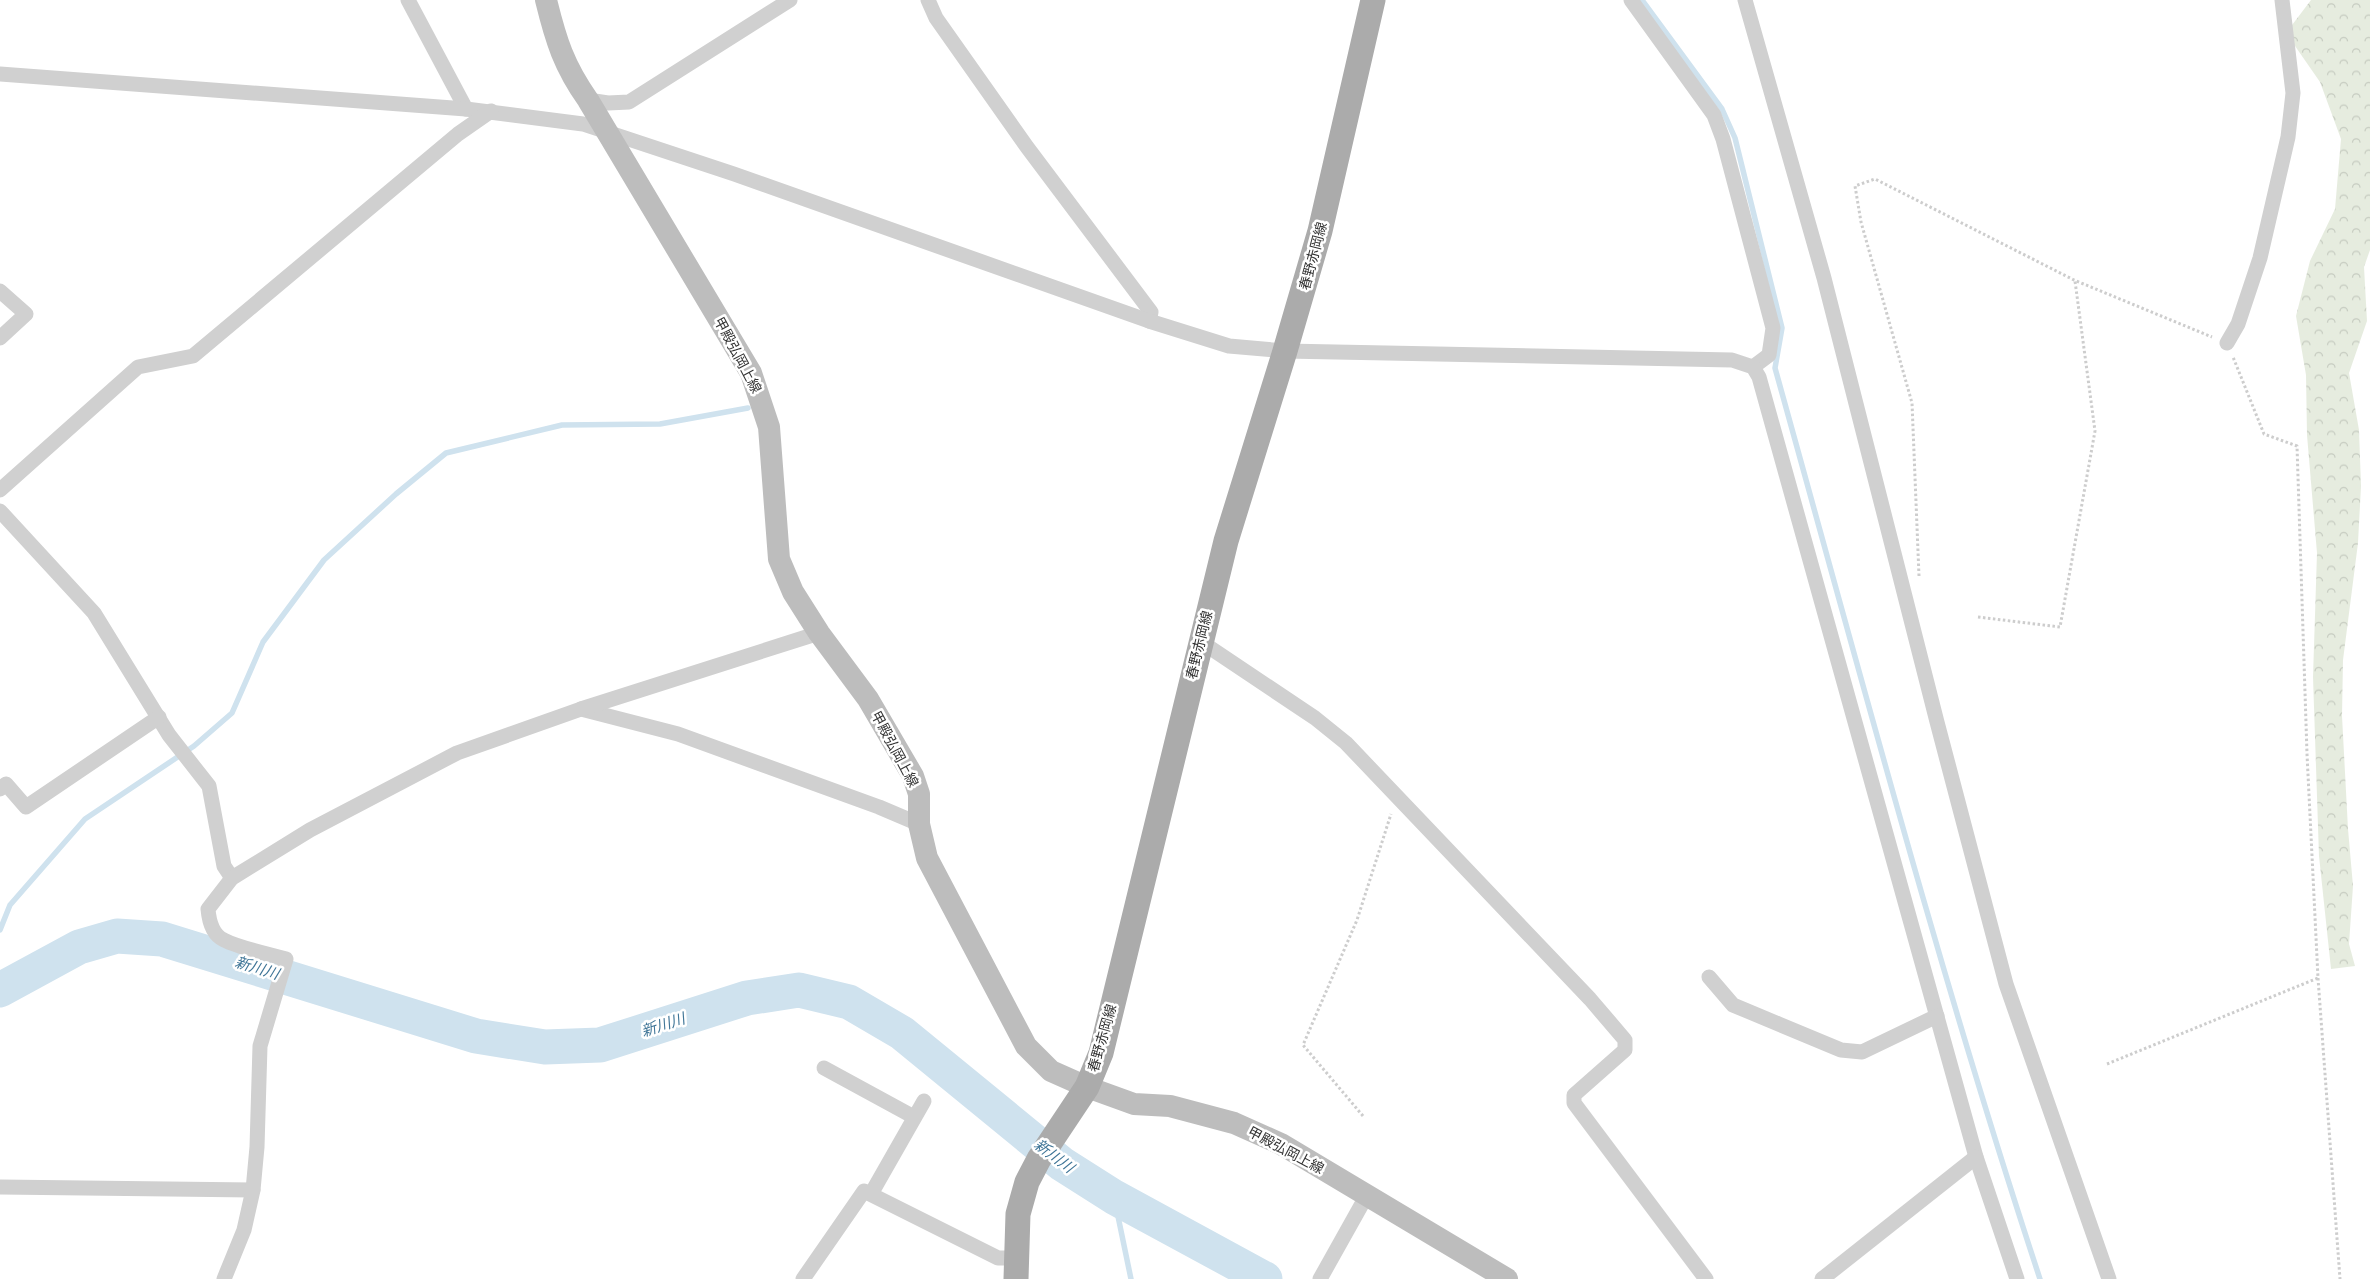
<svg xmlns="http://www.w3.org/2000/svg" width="2370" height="1279" viewBox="0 0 2370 1279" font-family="'Alegreya Sans','Noto Sans JP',sans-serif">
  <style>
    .forest { fill: url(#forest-crowns) }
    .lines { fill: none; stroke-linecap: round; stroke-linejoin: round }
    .stream { stroke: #cfe2ee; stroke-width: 5.5 }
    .river { stroke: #cfe2ee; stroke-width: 35 }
    .path { stroke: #cdcdcd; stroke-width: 3; stroke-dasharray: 2.5 2.5; stroke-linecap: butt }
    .street { stroke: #d0d0d0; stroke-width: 15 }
    .secondary { stroke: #bdbdbd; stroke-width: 22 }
    .primary { stroke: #ababab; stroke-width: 25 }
    .labels { text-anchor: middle; stroke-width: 5; stroke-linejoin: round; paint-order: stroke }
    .street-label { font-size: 14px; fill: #333; stroke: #fff }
    .water-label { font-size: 15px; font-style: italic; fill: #3f7597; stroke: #fff }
  </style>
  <defs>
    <pattern id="forest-crowns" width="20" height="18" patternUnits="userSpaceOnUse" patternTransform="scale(1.25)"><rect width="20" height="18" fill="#e6ecdf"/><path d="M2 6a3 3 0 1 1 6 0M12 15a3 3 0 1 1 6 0" fill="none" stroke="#c6cbc0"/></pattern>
  </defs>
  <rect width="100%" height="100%" fill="#fff"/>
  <polygon class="forest" points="2311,0 2370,0 2370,250 2364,267 2367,321 2349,373 2359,430 2361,486 2358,543 2343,660 2342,716 2348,829 2353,886 2349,944 2355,966 2331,969 2319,856 2313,677 2317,553 2307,435 2306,375 2296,316 2310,261 2335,209 2341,139 2320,82 2286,33"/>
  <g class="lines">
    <g class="stream">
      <path d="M1642,0L1722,109L1735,138L1782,328L1775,368C1860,673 1941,979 2040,1279"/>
      <polyline points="0,930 10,905 85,819 194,746 232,713 263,642 324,560 396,494 446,453 562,425 660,424 748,408"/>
      <polyline points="1114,1197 1131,1279"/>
    </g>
    <polyline class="river" points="0,990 79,947 117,936 162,939 476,1036 545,1047 600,1045 747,998 799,990 849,1002 902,1033 1062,1164 1114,1197 1265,1279"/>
    <g class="path">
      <polyline points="1919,576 1912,403 1861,222 1855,186 1875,179 2074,280 2212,337"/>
      <polyline points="1978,617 2060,627 2095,431 2075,281"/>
      <polyline points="2318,978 2340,1279"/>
      <polyline points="2107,1064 2318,978 2307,754 2297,446 2264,434 2233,357"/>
      <polyline points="1363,1116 1303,1045 1357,920 1391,814"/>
    </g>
    <g class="street">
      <polyline points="408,0 466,109"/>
      <polyline points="928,0 936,18 1027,147 1151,312 1149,321"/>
      <polyline points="1631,0 1714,115 1723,139 1773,328 1769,355 1753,367"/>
      <polyline points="1745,0 1824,278 1937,722 2006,984 2109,1279"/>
      <polyline points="0,74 466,109 583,124 734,174 1149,321 1229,346 1285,351 1732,360 1753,367 1759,377 1976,1157 2017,1279"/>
      <polyline points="588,100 608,103 629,102 790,0"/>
      <polyline points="0,291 26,314 0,338"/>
      <polyline points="2227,343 2238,324 2260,258 2288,137 2293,93 2282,0"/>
      <polyline points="0,490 138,367 193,356 458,134 491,111"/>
      <polyline points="0,511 94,613 169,735 209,786 224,866 232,878"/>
      <polyline points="1200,641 1315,718 1346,743 1590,999 1625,1040 1625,1050 1574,1095 1574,1103 1706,1279"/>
      <polyline points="581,709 678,734 879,807 919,824"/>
      <polyline points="0,789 6,784 26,807 159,717"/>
      <polyline points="1709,977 1733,1005 1841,1050 1862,1052 1937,1016"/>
      <polyline points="824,1068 914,1117"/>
      <polyline points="0,1187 253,1190"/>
      <polyline points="871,1194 924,1101"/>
      <path d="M224,1279L244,1230L253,1190L257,1147L260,1046L286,959C269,954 239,948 224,940C213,935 209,921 208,909L232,878L310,830L457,753L581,709L819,633"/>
      <polyline points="803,1279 864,1191 998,1258 1015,1258"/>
      <polyline points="1320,1279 1367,1195"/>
      <polyline points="1822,1279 1976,1157"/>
    </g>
    <path class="secondary" d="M546,0C556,41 564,66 588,100L751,373L769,427L779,559L793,592L819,633L868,699L913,776L919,794V824L927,858L1026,1046L1051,1071L1087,1087L1134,1104L1170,1106L1234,1123L1281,1144L1507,1279"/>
    <polyline class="primary" points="1016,1279 1018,1214 1027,1182 1039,1159 1087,1087 1101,1053 1226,541 1285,351 1320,231 1373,0"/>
  </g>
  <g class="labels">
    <g class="street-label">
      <text transform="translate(1313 256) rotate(-75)" y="5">春野赤岡線</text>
      <text transform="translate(738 355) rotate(62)" y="5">甲殿弘岡上線</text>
      <text transform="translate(1199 645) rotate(-76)" y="5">春野赤岡線</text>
      <text transform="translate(895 749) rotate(62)" y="5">甲殿弘岡上線</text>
      <text transform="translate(1102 1038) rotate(-74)" y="5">春野赤岡線</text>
      <text transform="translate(1286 1150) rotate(28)" y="5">甲殿弘岡上線</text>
    </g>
    <g class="water-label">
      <text transform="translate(257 968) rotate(17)" y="5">新川川</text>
      <text transform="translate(663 1025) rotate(-18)" y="5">新川川</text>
      <text transform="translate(1054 1156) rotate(37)" y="5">新川川</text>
    </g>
  </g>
</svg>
